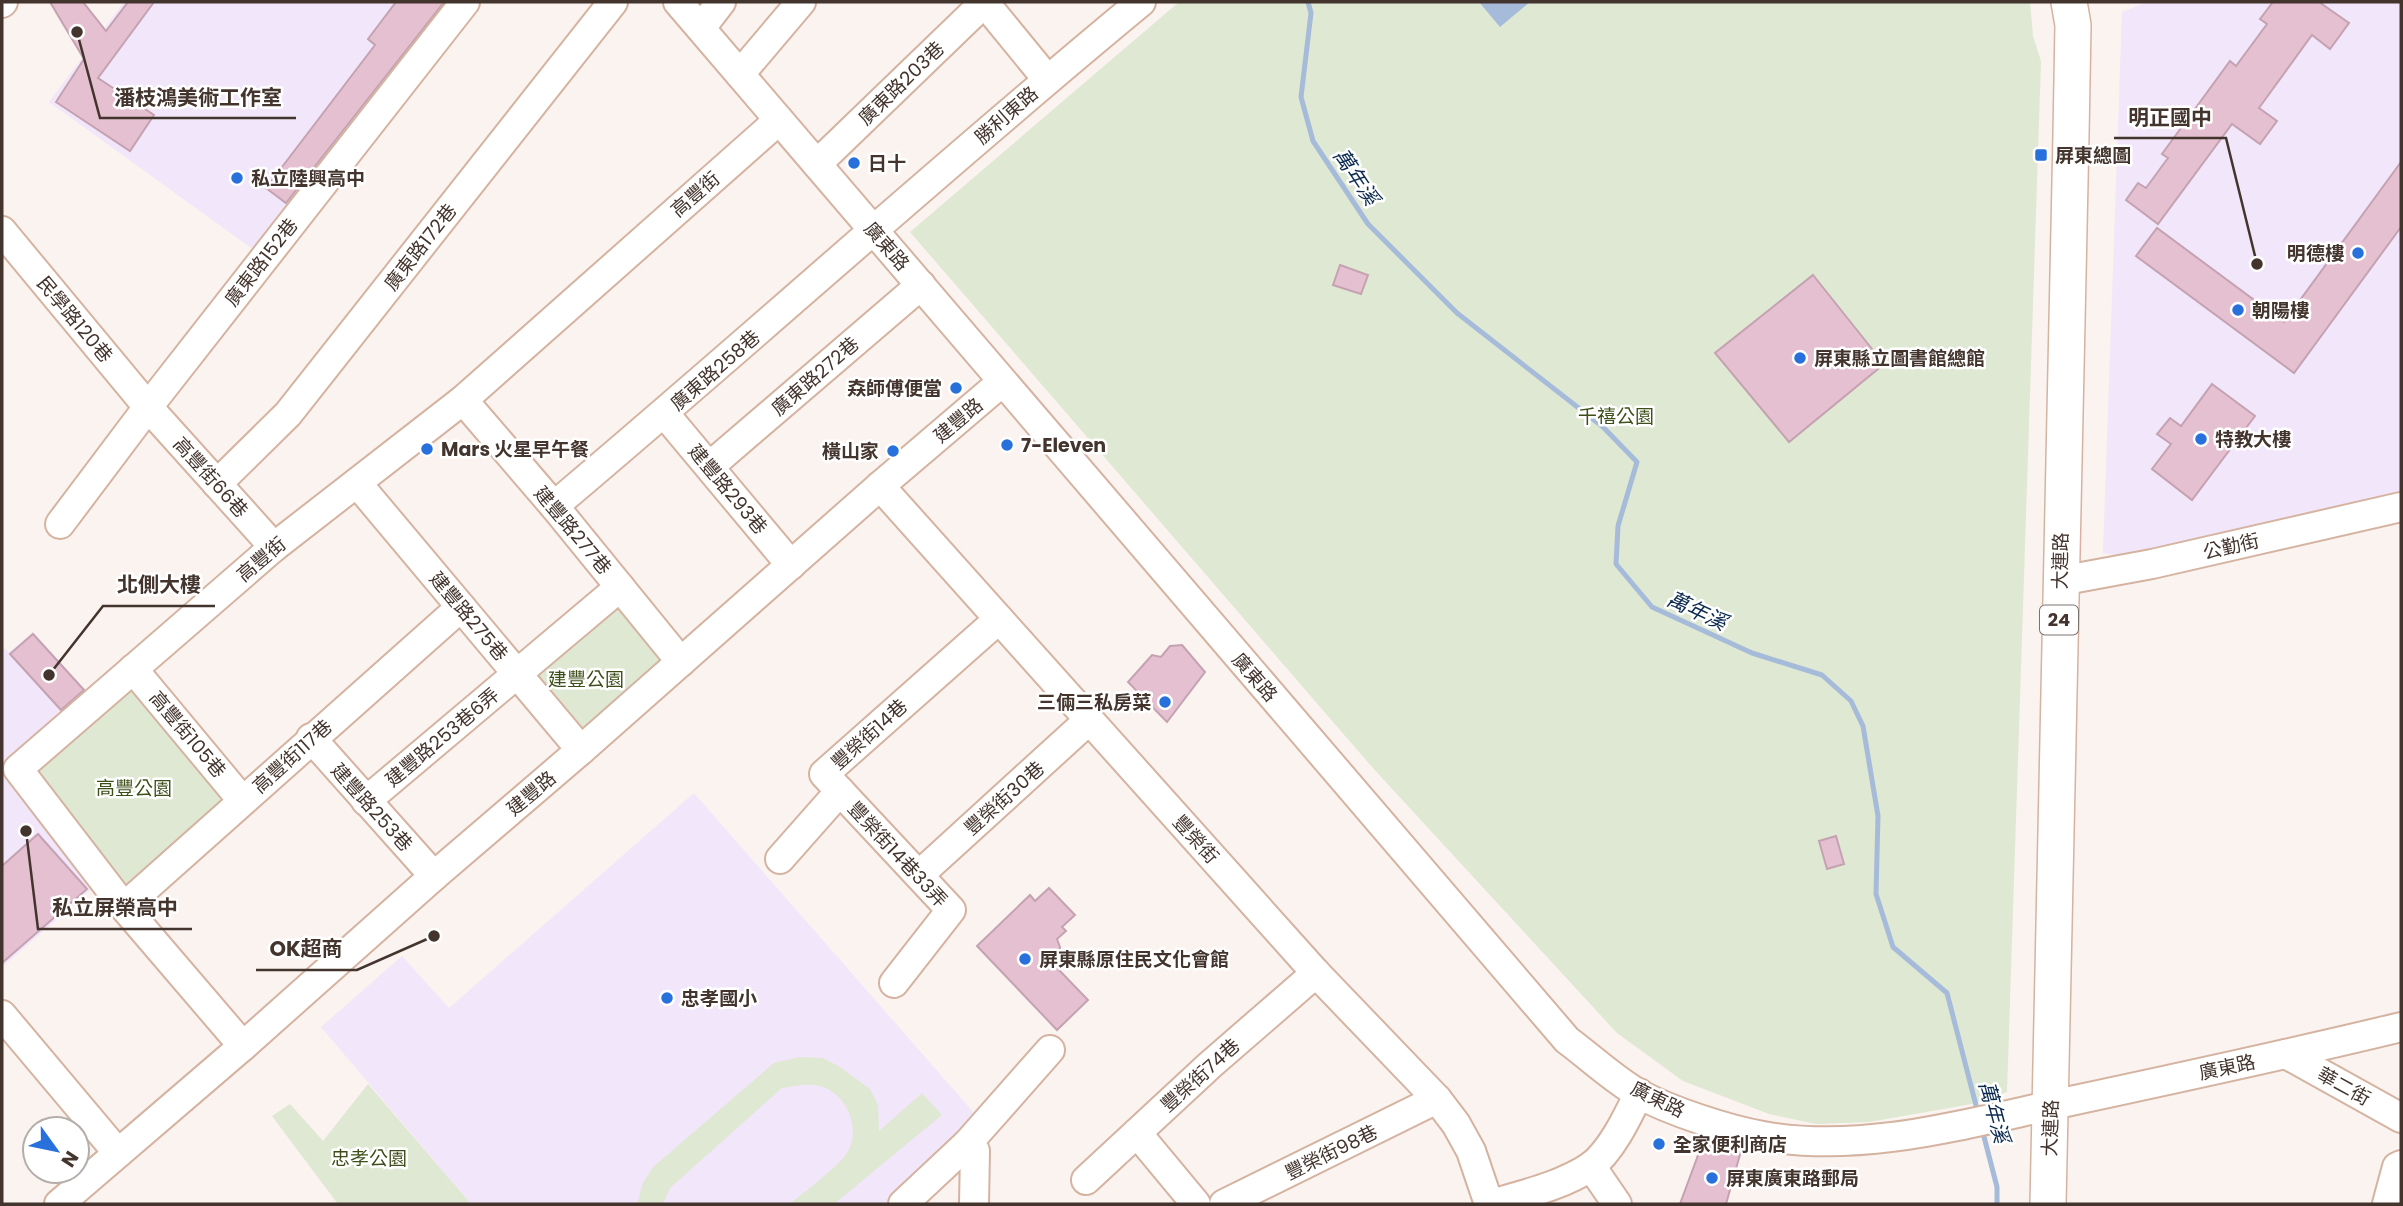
<svg xmlns="http://www.w3.org/2000/svg" width="2403" height="1206" viewBox="0 0 2403 1206" font-family="Poppins,'Noto Sans TC',sans-serif">
  <style>
    .education { fill: #f2e6fa }
    .green { fill: #dfe8d2 }
    .water { fill: #a5bbd9 }
    .lines { fill: none; stroke-linecap: round; stroke-linejoin: round }
    .stream { stroke: #a5bbd9; stroke-width: 5 }
    .building { fill: #e5c0d0; stroke: #c5a2b2; stroke-width: 2 }
    .minor-casing { stroke: #d5b3a1; stroke-width: 32 }
    .major-casing { stroke: #d5b3a1; stroke-width: 38 }
    .minor { stroke: #fff; stroke-width: 28 }
    .major { stroke: #fff; stroke-width: 35 }
    .poi-dot { fill: #2870dc; stroke: #fff; stroke-width: 2.5 }
    .labels { text-anchor: middle; stroke-width: 5; stroke-linejoin: round; paint-order: stroke }
    .shield { fill: #fff; stroke: #7b726d; stroke-width: 2 }
    .shield-label { font-size: 18px; font-weight: bold; fill: #43352e }
    .street-label { font-size: 19px; fill: #43352e; stroke: #fff }
    .poi-label { font-size: 19px; font-weight: bold; fill: #43352e; stroke: #fff; text-anchor: start }
    .park-label { font-size: 19px; fill: #3e4e19; stroke: #fff }
    .water-label { font-size: 21px; font-style: italic; fill: #0c2b51; stroke: #fff }
    .leader { fill: none; stroke: #43352e; stroke-width: 2.5 }
    .callout-dot { fill: #43352e; stroke: #fff; stroke-width: 2.5 }
    .callout-label { font-size: 21px; text-anchor: middle; font-weight: bold; fill: #43352e; stroke: #fff; stroke-width: 5; stroke-linejoin: round; paint-order: stroke }
  </style>
  <rect width="100%" height="100%" fill="#faf3ef"/>
  <g class="education">
    <polygon points="124,2 451,2 261,255 49,102"/>
    <polygon points="2147,2 2401,2 2401,501 2122,556 2103,553 2122,12"/>
    <polygon points="33,632 90,695 8,768 5,777 95,886 2,967 2,647 9,652"/>
    <polygon points="694,793 982,1122 887,1204 471,1204 321,1027 402,956 449,1008"/>
  </g>
  <g class="green">
    <polygon points="1179,2 2030,2 2033,36 2041,61 2007,1092 1972,1104 1869,1122 1816,1124 1769,1114 1683,1081 1617,1033 1372,767 910,232"/>
    <polygon points="621,603 663,661 582,731 533,675"/>
    <polygon points="134,680 228,799 127,889 33,767"/>
    <path d="M800,1057L823,1058L840,1067L870,1089L878,1105L879,1131L922,1093L942,1115L834,1204H790C803,1193 839,1166 847,1153C862,1130 847,1093 820,1086C807,1083 795,1086 782,1088L670,1188L663,1204H637L643,1183L653,1167L774,1063Z"/>
    <polygon points="368,1084 471,1204 338,1204 272,1116 290,1104 323,1141"/>
  </g>
  <polygon class="water" points="1479,2 1530,2 1500,27"/>
  <g class="lines">
    <g class="stream">
      <polyline points="1308,2 1311,13 1301,97 1313,141 1368,224 1457,313 1603,427 1637,462 1618,526 1616,564 1652,607 1752,653 1822,675 1851,701 1863,726 1878,816 1876,894 1893,947 1947,993 1978,1113"/>
      <polyline points="1982,1129 1997,1187 1997,1204"/>
    </g>
  </g>
  <g class="building">
    <polygon points="50,2 83,2 106,31 128,2 154,2 98,78 154,115 130,151 56,102 84,59"/>
    <polygon points="396,2 444,2 286,203 266,188 375,45 368,39"/>
    <polygon points="2273,2 2319,2 2349,23 2330,49 2312,35 2259,108 2277,121 2260,144 2232,124 2158,224 2126,200 2138,183 2146,188 2168,158 2162,154 2230,61 2236,66 2267,24 2260,19"/>
    <polygon points="2401,162 2401,227 2294,373 2136,256 2157,228 2284,322"/>
    <polygon points="1340,265 1368,275 1361,294 1333,285"/>
    <polygon points="1813,275 1884,364 1789,442 1715,353"/>
    <polygon points="2212,384 2255,416 2192,500 2152,469 2171,444 2157,434 2170,418 2181,426"/>
    <polygon points="33,634 84,690 61,710 10,654"/>
    <polygon points="1182,645 1205,672 1167,722 1128,682 1152,655 1161,657 1170,646"/>
    <polygon points="38,834 87,889 2,963 2,866"/>
    <polygon points="1836,836 1844,864 1827,869 1819,841"/>
    <polygon points="1049,888 1075,915 1062,927 1066,931 1057,939 1060,947 1058,957 1064,963 1058,969 1088,1000 1057,1030 977,946 1030,895 1035,901"/>
    <polygon points="1704,1139 1741,1151 1726,1204 1680,1204"/>
  </g>
  <g class="lines">
    <g class="minor-casing">
      <g id="minor">
        <path d="M678,2L1567,1040C1590,1057 1613,1079 1639,1094C1670,1111 1728,1130 1763,1136C1864,1154 1968,1123 2066,1102C2178,1078 2290,1054 2401,1027"/>
        <polyline points="984,2 1047,79"/>
        <polyline points="2,3 3,2"/>
        <polyline points="701,28 721,2"/>
        <polyline points="740,74 801,2"/>
        <polyline points="817,164 985,2"/>
        <polyline points="2,231 148,407 274,547"/>
        <polyline points="463,400 554,506 681,662"/>
        <polyline points="664,413 791,565"/>
        <polyline points="710,466 921,285"/>
        <polyline points="357,483 581,750"/>
        <polyline points="217,484 288,414 613,2"/>
        <polyline points="880,486 1316,973 1437,1099 1456,1124 1471,1151 1489,1204"/>
        <path d="M554,506C751,340 942,166 1141,2"/>
        <polyline points="60,524 148,407 465,2"/>
        <polyline points="2060,581 2152,564 2401,507"/>
        <polyline points="133,669 242,800"/>
        <polyline points="311,738 434,876"/>
        <polyline points="366,801 620,587"/>
        <polyline points="780,859 840,791"/>
        <polyline points="919,875 1089,720"/>
        <polyline points="124,907 461,607"/>
        <polyline points="894,983 951,910 824,774 999,619"/>
        <polyline points="2,1015 118,1153"/>
        <polyline points="243,1046 124,907 18,769 274,547 463,400 779,120"/>
        <polyline points="2286,1054 2401,1118"/>
        <polyline points="1137,1133 1196,1204"/>
        <polyline points="1591,1166 1617,1204"/>
        <polyline points="1086,1180 1210,1065 1316,973"/>
        <polyline points="59,1204 243,1046 434,876 581,750 880,486 1002,382"/>
        <polyline points="903,1204 967,1144"/>
        <polyline points="974,1204 975,1151 967,1144 1050,1050"/>
        <polyline points="1224,1204 1437,1099"/>
        <path d="M1492,1204C1525,1194 1561,1186 1590,1167C1611,1152 1628,1116 1639,1093"/>
        <polyline points="2387,1204 2397,1167 2401,1165"/>
      </g>
    </g>
    <g class="major-casing">
      <polyline id="major" points="2048,1204 2071,135 2073,25 2069,2"/>
    </g>
    <use href="#minor" class="minor"/>
    <use href="#major" class="major"/>
  </g>
  <g class="poi-dot">
    <rect x="2034" y="148" width="14" height="14" rx="3.5"/>
    <circle cx="854" cy="163" r="7"/>
    <circle cx="237" cy="178" r="7"/>
    <circle cx="2358" cy="253" r="7"/>
    <circle cx="2238" cy="310" r="7"/>
    <circle cx="1800" cy="358" r="7"/>
    <circle cx="956" cy="388" r="7"/>
    <circle cx="2201" cy="439" r="7"/>
    <circle cx="1007" cy="445" r="7"/>
    <circle cx="427" cy="449" r="7"/>
    <circle cx="893" cy="451" r="7"/>
    <circle cx="1165" cy="702" r="7"/>
    <circle cx="1025" cy="959" r="7"/>
    <circle cx="667" cy="998" r="7"/>
    <circle cx="1659" cy="1144" r="7"/>
    <circle cx="1712" cy="1178" r="7"/>
  </g>
  <g class="labels">
    <rect class="shield" x="2040" y="605.5" width="38" height="29" rx="5"/>
    <g class="shield-label">
      <text x="2059" y="626">24</text>
    </g>
    <g class="street-label">
      <text transform="translate(901 83) rotate(-44)" y="7">廣東路203巷</text>
      <text transform="translate(1006 115) rotate(-41)" y="7">勝利東路</text>
      <text transform="translate(695 194) rotate(-41)" y="7">高豐街</text>
      <text transform="translate(887 246) rotate(49)" y="7">廣東路</text>
      <text transform="translate(420 247) rotate(-52)" y="7">廣東路172巷</text>
      <text transform="translate(261 262) rotate(-52)" y="7">廣東路152巷</text>
      <text transform="translate(75 319) rotate(50)" y="7">民學路120巷</text>
      <text transform="translate(715 370) rotate(-41)" y="7">廣東路258巷</text>
      <text transform="translate(815 376) rotate(-41)" y="7">廣東路272巷</text>
      <text transform="translate(958 420) rotate(-40)" y="7">建豐路</text>
      <text transform="translate(211 477) rotate(48)" y="7">高豐街66巷</text>
      <text transform="translate(728 489) rotate(50)" y="7">建豐路293巷</text>
      <text transform="translate(573 530) rotate(50)" y="7">建豐路277巷</text>
      <text transform="translate(2231 546) rotate(-13)" y="7">公勤街</text>
      <text transform="translate(261 559) rotate(-40)" y="7">高豐街</text>
      <text transform="translate(2060 561) rotate(-89)" y="7">大連路</text>
      <text transform="translate(469 616) rotate(50)" y="7">建豐路275巷</text>
      <text transform="translate(1255 677) rotate(49)" y="7">廣東路</text>
      <text transform="translate(188 734) rotate(50)" y="7">高豐街105巷</text>
      <text transform="translate(869 734) rotate(-42)" y="7">豐榮街14巷</text>
      <text transform="translate(442 737) rotate(-40)" y="7">建豐路253巷6弄</text>
      <text transform="translate(292 756) rotate(-42)" y="7">高豐街117巷</text>
      <text transform="translate(531 793) rotate(-40)" y="7">建豐路</text>
      <text transform="translate(1004 798) rotate(-42)" y="7">豐榮街30巷</text>
      <text transform="translate(372 807) rotate(48)" y="7">建豐路253巷</text>
      <text transform="translate(1196 839) rotate(48)" y="7">豐榮街</text>
      <text transform="translate(898 854) rotate(47)" y="7">豐榮街14巷33弄</text>
      <text transform="translate(2227 1067) rotate(-12)" y="7">廣東路</text>
      <text transform="translate(1200 1075) rotate(-42)" y="7">豐榮街74巷</text>
      <text transform="translate(2344 1086) rotate(29)" y="7">華二街</text>
      <text transform="translate(1658 1099) rotate(26)" y="7">廣東路</text>
      <text transform="translate(2050 1128) rotate(-88)" y="7">大連路</text>
      <text transform="translate(1331 1152) rotate(-26)" y="7">豐榮街98巷</text>
    </g>
    <g class="poi-label">
      <text x="2055" y="162">屏東總圖</text>
      <text x="868" y="170">日十</text>
      <text x="251" y="185">私立陸興高中</text>
      <text x="2344" y="260" text-anchor="end">明德樓</text>
      <text x="2252" y="317">朝陽樓</text>
      <text x="1814" y="365">屏東縣立圖書館總館</text>
      <text x="942" y="395" text-anchor="end">𡘙師傅便當</text>
      <text x="2215" y="446">特教大樓</text>
      <text x="1021" y="452">7-Eleven</text>
      <text x="441" y="456">Mars 火星早午餐</text>
      <text x="879" y="458" text-anchor="end">橫山家</text>
      <text x="1151" y="709" text-anchor="end">三倆三私房菜</text>
      <text x="1039" y="966">屏東縣原住民文化會館</text>
      <text x="681" y="1005">忠孝國小</text>
      <text x="1673" y="1151">全家便利商店</text>
      <text x="1726" y="1185">屏東廣東路郵局</text>
    </g>
    <g class="park-label">
      <text x="1616" y="423">千禧公園</text>
      <text x="586" y="686">建豐公園</text>
      <text x="134" y="795">高豐公園</text>
      <text x="369" y="1165">忠孝公園</text>
    </g>
    <g class="water-label">
      <text transform="translate(1356 177) rotate(56)" y="7">萬年溪</text>
      <text transform="translate(1697 611) rotate(25)" y="7">萬年溪</text>
      <text transform="translate(1994 1112) rotate(75)" y="7">萬年溪</text>
    </g>
  </g>
  <path class="leader" d="M77 32L100 118H296M2257 264L2226 138H2114M49 675L103 606H215M26 831L38 929H192M434 936L357 970H256"/>
  <g class="callout-dot">
    <circle cx="77" cy="32" r="7"/>
    <circle cx="2257" cy="264" r="7"/>
    <circle cx="49" cy="675" r="7"/>
    <circle cx="26" cy="831" r="7"/>
    <circle cx="434" cy="936" r="7"/>
  </g>
  <g class="callout-label">
    <text x="198" y="105">潘枝鴻美術工作室</text>
    <text x="2170" y="125">明正國中</text>
    <text x="159" y="592">北側大樓</text>
    <text x="115" y="915">私立屏榮高中</text>
    <text x="306" y="956">OK超商</text>
  </g>
  <rect width="2403" height="1206" fill="none" stroke="#43352e" stroke-width="7"/>
  <g transform="translate(56 1150) rotate(123)"><circle r="33" fill="#ffffff" stroke="#b4aeab" stroke-width="2"/>
  <path d="M0-5L12 26L0 18L-12 26Z" fill="#2870dc"/>
  <text y="-10" font-size="19" font-weight="bold" text-anchor="middle" fill="#43352e">N</text>
  </g>
</svg>
